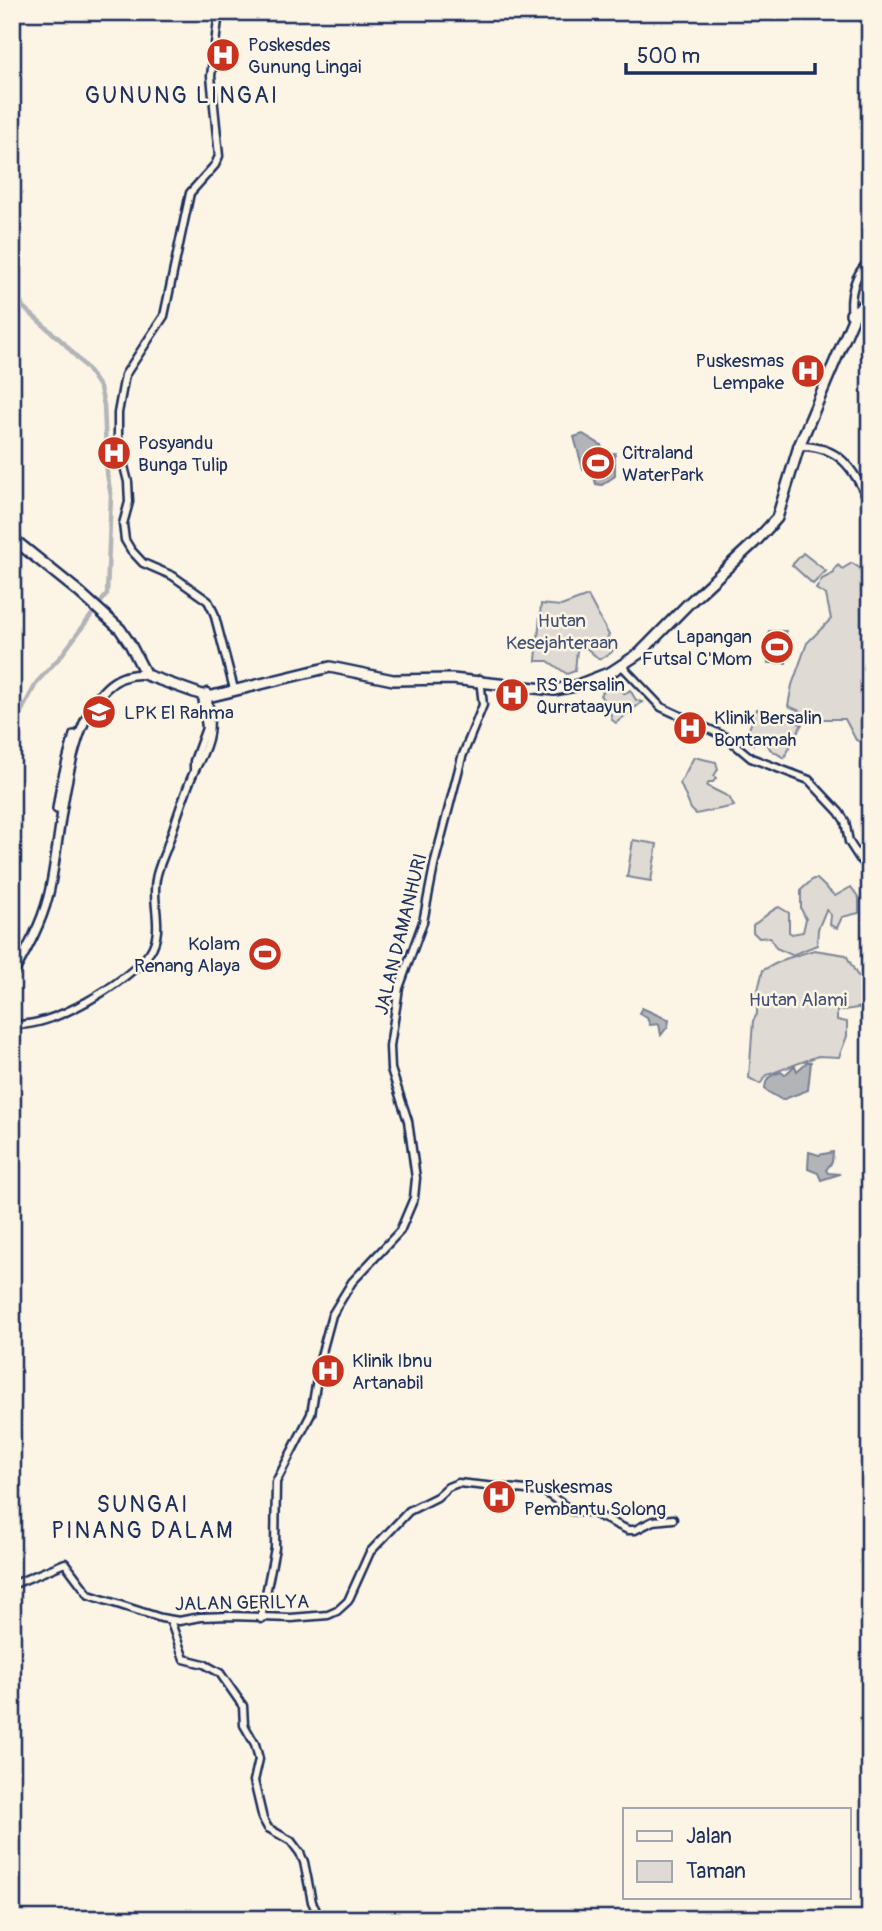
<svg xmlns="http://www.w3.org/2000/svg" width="882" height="1931" viewBox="0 0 882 1931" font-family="Pangolin,sans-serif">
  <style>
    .green { fill: #dfdbd4; stroke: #7d8599; stroke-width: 2 }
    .water { fill: #b2b4b8; stroke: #767f94; stroke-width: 2 }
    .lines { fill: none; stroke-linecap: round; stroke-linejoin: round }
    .river { stroke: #b2b4b8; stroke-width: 4.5 }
    .secondary-casing { stroke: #1b2f5e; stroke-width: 11 }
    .primary-casing { stroke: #1b2f5e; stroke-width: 12 }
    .highway-casing { stroke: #1b2f5e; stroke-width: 14 }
    .secondary { stroke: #fcf5e5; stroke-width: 6 }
    .primary { stroke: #fcf5e5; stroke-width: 7 }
    .highway { stroke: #fcf5e5; stroke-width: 9 }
    .labels { text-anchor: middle; stroke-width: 5; stroke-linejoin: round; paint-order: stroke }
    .poi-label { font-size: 19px; fill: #1b2f5e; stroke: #fcf5e5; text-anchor: start }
    .park-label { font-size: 19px; fill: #425176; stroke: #fcf5e5 }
    .street-label { font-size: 19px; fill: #1b2f5e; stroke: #fcf5e5 }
    .quarter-label { font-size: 23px; letter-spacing: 2px; fill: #1b2f5e; stroke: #fcf5e5 }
  </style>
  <rect width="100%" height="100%" fill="#fcf5e5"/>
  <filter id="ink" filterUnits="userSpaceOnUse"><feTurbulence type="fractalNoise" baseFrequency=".0143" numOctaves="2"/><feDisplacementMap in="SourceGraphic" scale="14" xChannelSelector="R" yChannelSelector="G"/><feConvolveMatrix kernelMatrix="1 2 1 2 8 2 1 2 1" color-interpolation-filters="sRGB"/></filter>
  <g filter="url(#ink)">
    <g class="green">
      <polygon points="803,553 826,571 813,584 792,565"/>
      <polygon points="852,563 870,575 870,747 856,740 845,719 819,719 788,706 792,685 807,643 831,619 826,595 816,589 822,579 834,573 833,571 838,565 842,569"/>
      <path d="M588,596L609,635L607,639L611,642H614C616,652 608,656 599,659L583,645L577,650L575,671L567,674L548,661H536L541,604L561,606Z"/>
      <polygon points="769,631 786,631 786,663 768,663"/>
      <polygon points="600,685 614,689 618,686 625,694 630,690 636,700 642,702 616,723 612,720 609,708 600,695 603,692"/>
      <polygon points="757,709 763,710 764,718 770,720 778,717 802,724 784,758 770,749 767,743 755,739 753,744 746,736"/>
      <polygon points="694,757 716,762 718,769 714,776 716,778 713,782 709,782 707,786 729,797 734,806 696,814 691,809 680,783"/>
      <polygon points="633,840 657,844 651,881 627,877"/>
      <path d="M813,879H817L835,896L851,887L859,898V913L842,917L837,928L830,925L831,915L826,910L818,929L817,945L792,955L776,948L770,937L759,938L753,932V925C762,920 769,911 779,907L789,913V932L792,934L803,932L806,919L801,909V890Z"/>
      <polygon points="814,950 846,955 857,975 870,982 870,1001 864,1007 837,1011 837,1020 847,1022 847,1036 839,1057 818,1056 767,1075 760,1084 749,1078 753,1021 757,1014 757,994 763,970 785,959"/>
    </g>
    <g class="water">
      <polygon points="583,434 601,445 604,454 615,453 615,476 602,485 596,484 593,473 583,469 574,437"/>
      <polygon points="642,1008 669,1020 668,1026 661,1035 659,1024 650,1025 647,1018 639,1013"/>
      <path d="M807,1062H811L808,1090L782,1100L765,1090C765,1078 770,1075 781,1072L785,1075L793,1067L795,1066L797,1071Z"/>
      <polygon points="809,1152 819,1155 833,1152 832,1162 826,1170 828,1173 840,1174 821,1180 818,1173 808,1169"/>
    </g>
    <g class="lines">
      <polyline class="river" points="12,262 16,270 18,293 23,307 64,343 88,370 100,388 104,405 107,473 111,496 107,594 61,656 37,682 21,712 12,720"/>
      <g class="secondary-casing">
        <g id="secondary">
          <polyline points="219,12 211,76 219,156 215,165 190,193 164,316 125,375 118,413 118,442 128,482 129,502 123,524 125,540 131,550 143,563 173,576 208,601 214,613 234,689"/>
          <path d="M852,316C849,297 854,273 870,261"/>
          <path d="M797,446C841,445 852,468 870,503"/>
          <polyline points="622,666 661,707 726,737 751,758 809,780 839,812 845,821 849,842 860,859 870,868"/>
          <polyline points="194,769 194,761 206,728 202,695"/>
          <path d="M12,1024C48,1031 130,981 150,952C165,929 151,904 156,879C158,867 164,856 168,844C176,821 183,797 193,774C199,761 207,749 209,734C211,721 209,705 207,692"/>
          <polyline points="12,1585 65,1563 89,1595 161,1618 179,1621 200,1617 230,1616 291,1618 328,1615 337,1611 348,1601 370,1552 409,1511 437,1497 448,1487 458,1483 545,1492 572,1511 591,1512 628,1530 635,1530 653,1521 673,1519"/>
          <polyline points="261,1619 275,1548 276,1482 311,1414 321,1356 332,1315 352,1282 400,1231 414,1198 416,1178 408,1121 391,1069 390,1046 399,988 423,922 435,861 462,757 483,705 480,679"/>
          <polyline points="170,1620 184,1659 204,1664 220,1673 243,1706 244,1725 255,1744 259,1759 254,1781 263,1819 268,1828 291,1841 300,1853 304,1862 312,1902 320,1919"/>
        </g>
      </g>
      <g class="primary-casing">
        <g id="primary">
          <polyline points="57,809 61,784 74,735"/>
          <path d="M12,976C26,951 41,925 48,897C63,845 63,664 146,675"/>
        </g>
      </g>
      <g class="highway-casing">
        <g id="highway">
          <polyline points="851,314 870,301"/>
          <polyline points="12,538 79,592 120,629 130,644 146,675 208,697 330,667 393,680 452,679 554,690 575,686 611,672 640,653 689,603 757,540 777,518 799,446 856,312"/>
        </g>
      </g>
      <use href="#secondary" class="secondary"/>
      <use href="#primary" class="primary"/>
      <use href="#highway" class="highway"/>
    </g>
  </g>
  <defs>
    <g id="hospital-disc" transform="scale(1.75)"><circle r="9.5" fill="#c8321e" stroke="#fcf5e5"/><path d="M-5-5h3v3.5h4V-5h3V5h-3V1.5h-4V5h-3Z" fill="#fff"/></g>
    <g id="stadium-disc" transform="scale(1.75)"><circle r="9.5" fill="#c8321e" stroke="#fcf5e5"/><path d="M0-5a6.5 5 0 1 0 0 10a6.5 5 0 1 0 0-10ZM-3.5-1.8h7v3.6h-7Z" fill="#fff"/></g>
    <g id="university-disc" transform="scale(1.75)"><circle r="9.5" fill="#c8321e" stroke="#fcf5e5"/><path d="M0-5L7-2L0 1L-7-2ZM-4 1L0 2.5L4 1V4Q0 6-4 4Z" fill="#fff"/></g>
  </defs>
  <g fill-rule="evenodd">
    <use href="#hospital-disc" x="223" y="55"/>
    <use href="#hospital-disc" x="808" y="371"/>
    <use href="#hospital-disc" x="114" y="453"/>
    <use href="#stadium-disc" x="598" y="463"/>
    <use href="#stadium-disc" x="777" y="647"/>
    <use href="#hospital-disc" x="512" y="695"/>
    <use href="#university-disc" x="99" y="712"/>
    <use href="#hospital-disc" x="690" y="728"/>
    <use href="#stadium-disc" x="265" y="954"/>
    <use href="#hospital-disc" x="328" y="1371"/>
    <use href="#hospital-disc" x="499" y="1497"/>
  </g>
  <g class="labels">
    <g class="poi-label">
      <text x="248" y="51">Poskesdes<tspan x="248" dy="22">Gunung Lingai</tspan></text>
      <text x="784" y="367" text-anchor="end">Puskesmas<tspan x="784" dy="22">Lempake</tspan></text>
      <text x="138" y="449">Posyandu<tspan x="138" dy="22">Bunga Tulip</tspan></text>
      <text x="622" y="459">Citraland<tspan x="622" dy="22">WaterPark</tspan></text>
      <text x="752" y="643" text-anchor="end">Lapangan<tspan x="752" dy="22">Futsal C'Mom</tspan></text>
      <text x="536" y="691">RS Bersalin<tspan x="536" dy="22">Qurrataayun</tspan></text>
      <text x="124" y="719">LPK El Rahma</text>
      <text x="714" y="724">Klinik Bersalin<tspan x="714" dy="22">Bontamah</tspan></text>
      <text x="240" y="950" text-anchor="end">Kolam<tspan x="240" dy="22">Renang Alaya</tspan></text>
      <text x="352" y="1367">Klinik Ibnu<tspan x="352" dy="22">Artanabil</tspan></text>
      <text x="524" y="1493">Puskesmas<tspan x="524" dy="22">Pembantu Solong</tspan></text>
    </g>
    <g class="park-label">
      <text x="562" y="627">Hutan<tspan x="562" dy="22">Kesejahteraan</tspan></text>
      <text x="798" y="1006">Hutan Alami</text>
    </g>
    <g class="street-label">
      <text transform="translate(400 934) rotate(-76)" y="7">JALAN DAMANHURI</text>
      <text transform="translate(242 1602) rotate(-1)" y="7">JALAN GERILYA</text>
    </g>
    <g class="quarter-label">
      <text x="182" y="103">GUNUNG LINGAI</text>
      <text x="143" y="1512">SUNGAI<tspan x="143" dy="26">PINANG DALAM</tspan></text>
    </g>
  </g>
  <rect width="882" height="1931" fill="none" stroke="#fcf5e5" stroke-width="42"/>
  <rect x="21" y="21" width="840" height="1889" fill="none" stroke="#1b2f5e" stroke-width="2.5" filter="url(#ink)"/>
  <rect x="623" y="1808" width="228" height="91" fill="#fcf5e5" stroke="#a2a6af" stroke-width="2"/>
  <rect x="637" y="1831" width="35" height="10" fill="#fcf5e5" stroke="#a2a6af" stroke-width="2"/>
  <text x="686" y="1843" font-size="21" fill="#1b2f5e">Jalan</text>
  <rect x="637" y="1861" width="35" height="21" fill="#dfdbd4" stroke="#a2a6af" stroke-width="2"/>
  <text x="686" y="1878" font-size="21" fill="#1b2f5e">Taman</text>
  <path d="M626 63v10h189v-10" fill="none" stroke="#1b2f5e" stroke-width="3.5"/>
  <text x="637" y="63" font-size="21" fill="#1b2f5e" stroke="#fcf5e5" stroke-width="5" paint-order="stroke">500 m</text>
</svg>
